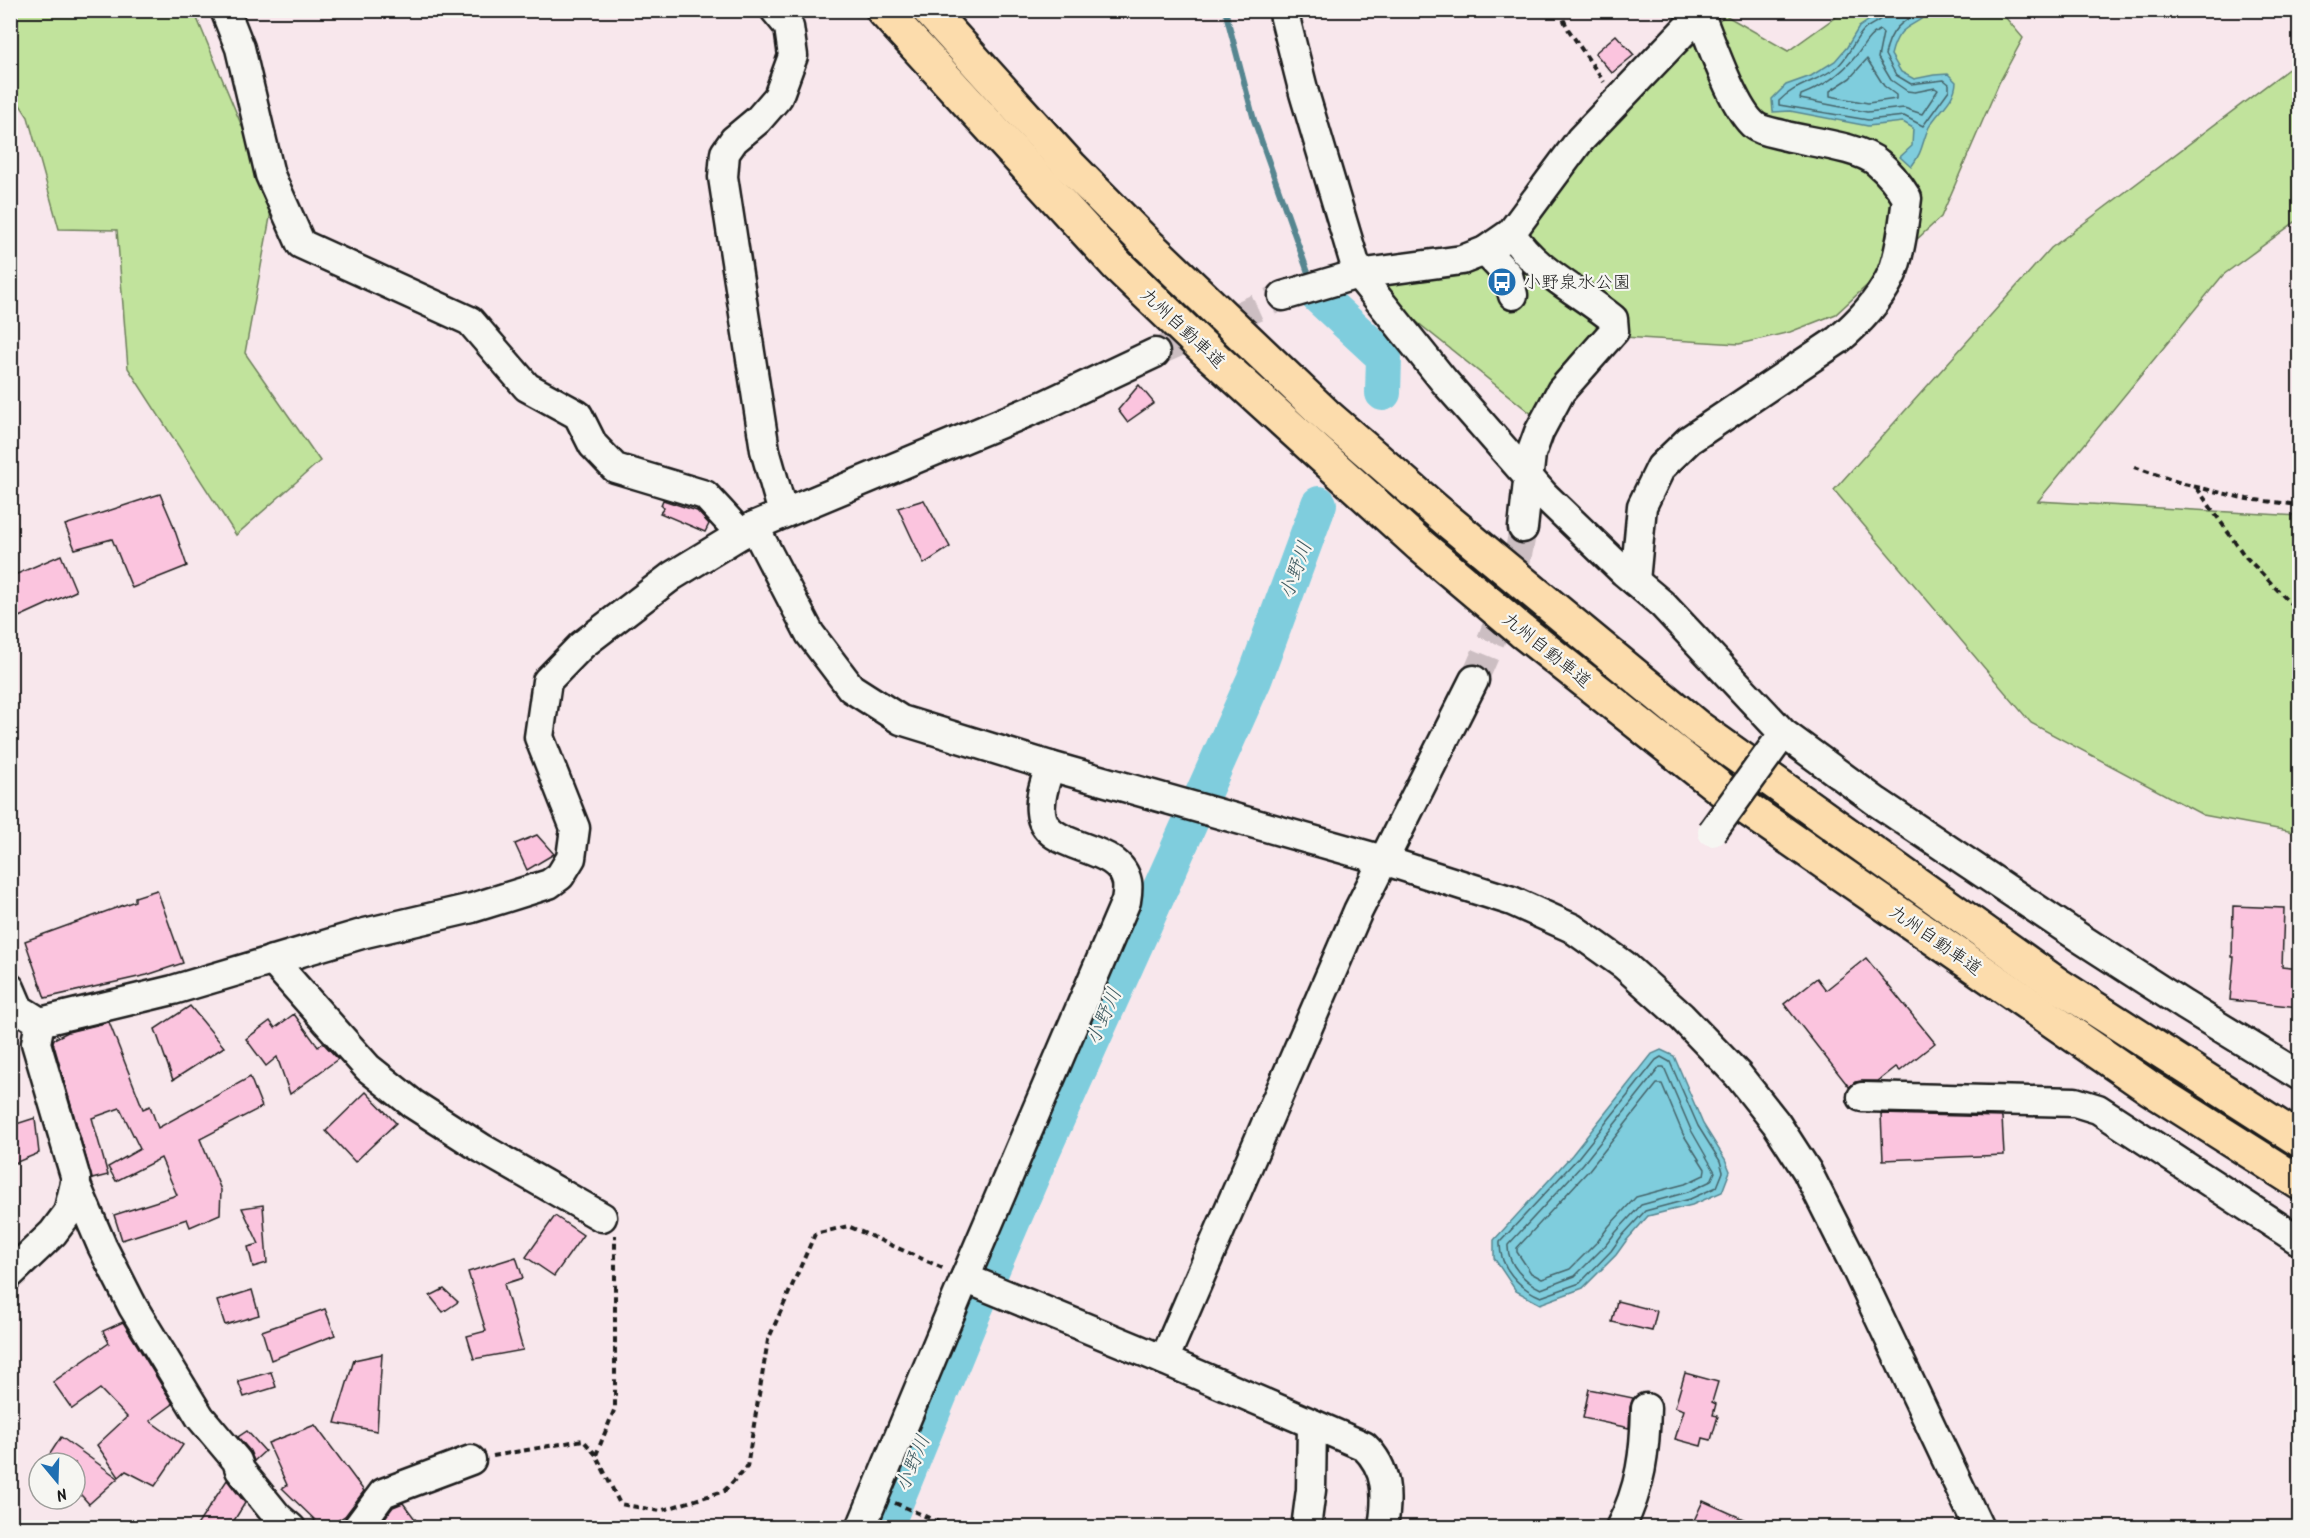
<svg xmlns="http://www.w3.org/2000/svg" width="2310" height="1538" viewBox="0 0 2310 1538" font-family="Kalam,'Klee One',sans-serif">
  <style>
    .green { fill: #c1e39c; stroke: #6e805c; stroke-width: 1.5 }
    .water { fill: #7fcddd; stroke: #578690; stroke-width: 1.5 }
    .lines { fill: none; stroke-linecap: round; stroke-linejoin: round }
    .shore { stroke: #446369; stroke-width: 1.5 }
    .stream { stroke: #578690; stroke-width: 6 }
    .river { stroke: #7fcddd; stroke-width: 36 }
    .building { fill: #fbc4de; stroke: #1c1c1c; stroke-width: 1.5 }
    .minor-tunnel { stroke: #ccbec2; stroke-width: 28; stroke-dasharray: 28 14; stroke-linecap: butt }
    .minor-casing { stroke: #1c1c1c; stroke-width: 33 }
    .highway-casing { stroke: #1c1c1c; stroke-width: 38 }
    .path { stroke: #1c1c1c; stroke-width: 4; stroke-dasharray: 6 4.5; stroke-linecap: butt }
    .minor { stroke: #f6f6f2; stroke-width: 28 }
    .highway { stroke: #fcdcac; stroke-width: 33 }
    .minor-bridge-casing { stroke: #1c1c1c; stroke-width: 33; stroke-linecap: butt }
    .minor-bridge { stroke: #f6f6f2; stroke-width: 28 }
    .labels { text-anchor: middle; stroke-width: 4.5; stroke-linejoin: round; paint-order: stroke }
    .poi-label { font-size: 18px; fill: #1c1c1c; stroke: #f6f6f2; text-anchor: start }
    .street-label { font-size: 18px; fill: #1c1c1c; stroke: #f6f6f2 }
    .water-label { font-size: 20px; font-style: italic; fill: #3f5a60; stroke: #f6f6f2 }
  </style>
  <rect width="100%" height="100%" fill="#f8e7ec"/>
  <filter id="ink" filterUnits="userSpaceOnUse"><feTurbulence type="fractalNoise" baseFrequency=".0167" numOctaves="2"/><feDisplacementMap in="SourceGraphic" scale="12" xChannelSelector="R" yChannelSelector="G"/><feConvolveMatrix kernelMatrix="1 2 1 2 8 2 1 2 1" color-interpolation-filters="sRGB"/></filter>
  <g filter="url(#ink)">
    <g class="green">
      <polygon points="10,11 194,11 273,201 245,353 320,461 236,535 128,368 117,230 59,229 28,117 11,91"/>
      <polygon points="1844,11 2000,11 2023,38 1999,83 1941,217 1836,314 1790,332 1739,344 1623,337 1543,423 1367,282 1474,267 1567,176 1620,114 1725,15 1788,51"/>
      <polygon points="2299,61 2299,219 2223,275 2038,501 2299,516 2299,833 2203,815 2031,723 1834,490 2051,248"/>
    </g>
    <g class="water">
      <path d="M1883,11H1931C1912,30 1899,22 1891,55L1901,72L1914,79L1934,75L1948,74L1956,82C1955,101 1938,111 1929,127C1921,144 1924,150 1911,167L1900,157L1912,146L1913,128L1903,122L1868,126L1790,111L1773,112L1772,99L1786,85L1811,76L1835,61L1847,47L1859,27Z"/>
      <polygon points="1661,1050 1674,1056 1703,1124 1725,1159 1730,1171 1722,1192 1692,1205 1648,1216 1626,1241 1616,1255 1583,1288 1540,1304 1516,1291 1494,1258 1494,1240 1572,1155 1652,1054"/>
    </g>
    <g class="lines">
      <g class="shore">
        <path d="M1886,10C1884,22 1870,23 1863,31C1853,42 1849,56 1838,66C1820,81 1795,84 1779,101V105L1868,120L1904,116L1923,126L1949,90V84L1944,80L1911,84L1896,75L1885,55C1890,29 1900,23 1922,10"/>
        <path d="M1880,30L1883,33L1878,58L1891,80L1907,91L1915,92L1935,88L1938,90L1922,114L1904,108L1867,112L1800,99L1801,95C1822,87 1840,75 1855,57C1864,47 1867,36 1880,30Z"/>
        <polygon points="1867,59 1884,86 1896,95 1896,99 1868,103 1830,96 1830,91 1850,78"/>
        <path d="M1661,1057L1670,1062L1698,1126L1720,1161L1723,1172L1717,1187L1690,1199L1645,1211L1621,1237L1611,1251L1580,1283L1541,1297C1519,1288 1499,1267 1500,1242L1577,1159L1656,1060Z"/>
        <path d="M1660,1067H1664L1691,1130L1715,1172L1711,1181L1688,1192L1641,1205L1616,1232L1605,1246L1575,1276L1541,1289C1525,1282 1507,1264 1508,1245L1583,1164Z"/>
        <polygon points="1657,1084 1662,1084 1683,1134 1705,1169 1704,1175 1685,1184 1636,1197 1609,1226 1598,1241 1570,1269 1542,1279 1531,1273 1517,1252 1517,1248 1589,1170"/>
      </g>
      <polyline class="stream" points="1225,10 1254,120 1311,281"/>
      <g class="river">
        <polyline points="1315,293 1384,357 1383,393"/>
        <polyline points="885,1528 971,1318 1043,1150 1254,680 1319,504"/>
      </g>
    </g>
    <g class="building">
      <polygon points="1616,35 1634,55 1612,73 1595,53"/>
      <polygon points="1139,385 1154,403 1127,422 1118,410"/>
      <polygon points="160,494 172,522 187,566 132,588 112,539 75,549 65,525"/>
      <polygon points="663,500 697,511 709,524 705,532 660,513 664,508 661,505"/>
      <polygon points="924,500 950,547 924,564 898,508"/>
      <polygon points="61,555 76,591 10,621 10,577"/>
      <polygon points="537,835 554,854 527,870 515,844"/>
      <polygon points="157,890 183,963 147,975 45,998 25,941 135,901 135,897"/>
      <polygon points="2233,906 2284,908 2282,967 2300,969 2300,1007 2230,1000 2234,957 2232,957"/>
      <polygon points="1866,958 1935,1043 1900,1071 1896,1067 1878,1081 1862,1081 1855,1082 1849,1087 1784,1004 1817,978 1826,990"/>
      <polygon points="190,1006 224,1047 173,1080 155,1029"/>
      <polygon points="294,1014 318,1047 323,1043 338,1059 290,1094 277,1057 266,1066 246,1039 270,1021 275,1028"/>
      <polygon points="109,1022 143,1109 150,1106 158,1128 250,1077 262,1107 200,1139 221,1190 220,1214 190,1227 187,1219 122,1240 114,1215 177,1195 161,1158 116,1181 108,1167 140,1149 120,1108 92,1118 108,1175 92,1179 53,1042 54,1039 68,1032"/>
      <polygon points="366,1092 396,1123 355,1162 326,1131"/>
      <polygon points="1881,1114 2002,1117 2004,1155 1883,1160"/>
      <polygon points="35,1118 39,1153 10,1165 10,1126"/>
      <polygon points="263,1205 267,1263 253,1267 248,1247 259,1244 242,1208"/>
      <polygon points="555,1216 583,1235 554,1276 526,1257"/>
      <polygon points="516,1257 523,1278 504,1284 523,1350 474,1359 467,1336 486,1331 468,1272"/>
      <polygon points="444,1289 458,1302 443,1312 430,1296"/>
      <polygon points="252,1290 259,1315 225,1325 217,1301"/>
      <polygon points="1617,1301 1657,1311 1652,1331 1612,1322"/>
      <polygon points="325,1309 335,1335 271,1360 262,1331"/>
      <polygon points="123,1322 173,1404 150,1421 183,1445 155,1486 126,1471 119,1477 97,1445 127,1417 100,1389 72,1409 53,1382 109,1343 103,1331"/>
      <polygon points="382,1354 377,1431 335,1423 354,1360"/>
      <polygon points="271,1372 276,1387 244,1397 238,1381"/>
      <polygon points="1685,1373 1718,1382 1712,1402 1716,1404 1713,1415 1718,1416 1711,1440 1703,1438 1701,1446 1675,1439 1684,1410 1675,1407"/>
      <polygon points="1589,1389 1633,1398 1630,1407 1629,1428 1583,1418"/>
      <polygon points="315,1425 364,1491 345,1516 328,1527 309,1527 315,1520 282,1488 287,1485 268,1443"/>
      <polygon points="247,1431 265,1451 254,1461 250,1451 238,1437"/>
      <polygon points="61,1437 118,1478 89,1504 75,1488 75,1463 44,1463"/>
      <polygon points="227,1480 245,1503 230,1527 196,1527"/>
      <polygon points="1703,1501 1761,1527 1691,1527"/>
      <polygon points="403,1503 421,1527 378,1527 393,1507"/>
    </g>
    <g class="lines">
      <g class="minor-tunnel">
        <polyline points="1155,353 1283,296"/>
        <path d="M1474,680C1496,632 1515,580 1523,528"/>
      </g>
      <g class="minor-casing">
        <g id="minor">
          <polyline points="225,10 240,48 270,175 301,244 470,321 527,387 578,415 593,445 615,468 705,495 741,534"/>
          <polyline points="775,10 789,27 793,56 778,97 758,120 734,140 725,153 723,177 765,450 783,513"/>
          <polyline points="1283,10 1304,93 1358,274 1444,381 1544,495 1624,572 1662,604 1783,733 1877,802 2080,938 2184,1005 2300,1076"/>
          <path d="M1511,233C1535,271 1579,291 1613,319L1614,331L1561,391L1539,432L1531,454L1523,528"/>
          <polyline points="1485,251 1508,275 1513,295"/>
          <polyline points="1283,296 1358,274 1462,260 1485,251 1511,233 1580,140 1704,10"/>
          <path d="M754,526L810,634L851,688L901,720L1050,766C1046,780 1039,797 1041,812C1044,853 1119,841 1127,882C1128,887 1127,895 1126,901L965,1278L861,1528"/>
          <path d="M1635,581L1642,506L1661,467L1689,440L1838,340C1858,323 1877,303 1889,280C1900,260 1904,221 1907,198C1899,185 1890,173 1878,163C1860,147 1810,142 1786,136C1777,133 1763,132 1755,126C1734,110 1711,42 1700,15"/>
          <polyline points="1050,766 1383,860 1512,901 1572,928 1624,965 1681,1016 1738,1075 1776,1123 1807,1171 1855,1266 1979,1528"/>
          <polyline points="272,960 368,1068 413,1104 483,1149 602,1217"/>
          <polyline points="10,988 19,1009 40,1022 173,990 365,933 472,908 549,884 560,876 571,858 575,828 539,737 547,681 582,645 672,576 754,526 1047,404 1155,353"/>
          <polyline points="1862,1097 2075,1102 2098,1109 2300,1241"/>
          <polyline points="75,1183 102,1246 133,1307 200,1417 237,1461 240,1470 278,1517 291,1528"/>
          <polyline points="10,1274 53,1233 68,1213 76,1179 36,1043 40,1022"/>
          <path d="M965,1278L1164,1360L1364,1446C1388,1469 1388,1496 1383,1528"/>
          <polyline points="1164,1360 1358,911 1474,680"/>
          <polyline points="357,1528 383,1493 471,1460"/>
          <polyline points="1306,1528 1311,1490 1312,1424"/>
          <path d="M1620,1528C1641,1488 1645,1452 1646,1408"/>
        </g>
      </g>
      <g class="highway-casing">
        <g id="highway">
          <polyline points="883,10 1118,266 1211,355 1420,545 1522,631 1739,803 2150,1088 2300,1183"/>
          <polyline points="929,10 1070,166 1147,244 1326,415 1447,520 1697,727 2058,985 2300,1140"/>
        </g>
      </g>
      <g class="path">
        <polyline points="1559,10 1568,29 1604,82"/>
        <polyline points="2134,467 2184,484 2247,499 2300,505"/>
        <polyline points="2197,488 2244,555 2300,613"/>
        <polyline points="596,1455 615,1408 615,1235"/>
        <polyline points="493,1456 583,1440 596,1455 620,1504 660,1511 724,1491 747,1467 768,1340 815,1234 848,1226 945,1269"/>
        <polyline points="895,1503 952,1528"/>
      </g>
      <use href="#minor" class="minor"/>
      <use href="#highway" class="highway"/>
      <g class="minor-bridge-casing">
        <polyline id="minor-bridge" points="1712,832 1775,745"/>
      </g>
      <use href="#minor-bridge" class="minor-bridge"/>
    </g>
  </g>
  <defs>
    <g id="bus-disc" transform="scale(1.5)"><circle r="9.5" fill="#1f6fb2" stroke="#f6f6f2"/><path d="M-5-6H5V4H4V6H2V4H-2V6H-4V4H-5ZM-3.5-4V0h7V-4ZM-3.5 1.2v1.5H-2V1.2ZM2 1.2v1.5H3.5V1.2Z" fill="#fff"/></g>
  </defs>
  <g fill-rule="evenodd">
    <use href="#bus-disc" x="1502" y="282"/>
  </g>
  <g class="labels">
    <g class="poi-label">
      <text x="1523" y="288">小野泉水公園</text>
    </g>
    <g class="street-label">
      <text transform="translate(1183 328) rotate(43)" y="6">九州自動車道</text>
      <text transform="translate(1547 650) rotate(39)" y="6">九州自動車道</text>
      <text transform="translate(1936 940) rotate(35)" y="6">九州自動車道</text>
    </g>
    <g class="water-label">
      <text transform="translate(1295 570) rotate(-70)" y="7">小野川</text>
      <text transform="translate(1103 1016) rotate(-66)" y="7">小野川</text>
      <text transform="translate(912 1463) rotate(-67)" y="7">小野川</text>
    </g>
  </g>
  <rect width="2310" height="1538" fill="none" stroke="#f6f6f2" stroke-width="36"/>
  <rect x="18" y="18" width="2274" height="1502" fill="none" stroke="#1c1c1c" stroke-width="2" filter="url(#ink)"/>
  <g transform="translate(57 1481) rotate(161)"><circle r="28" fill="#f6f6f2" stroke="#9f9f9c" stroke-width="1.5"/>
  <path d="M0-4.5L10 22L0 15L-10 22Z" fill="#1f6fb2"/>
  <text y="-9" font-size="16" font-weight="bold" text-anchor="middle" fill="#1c1c1c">N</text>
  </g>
</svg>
